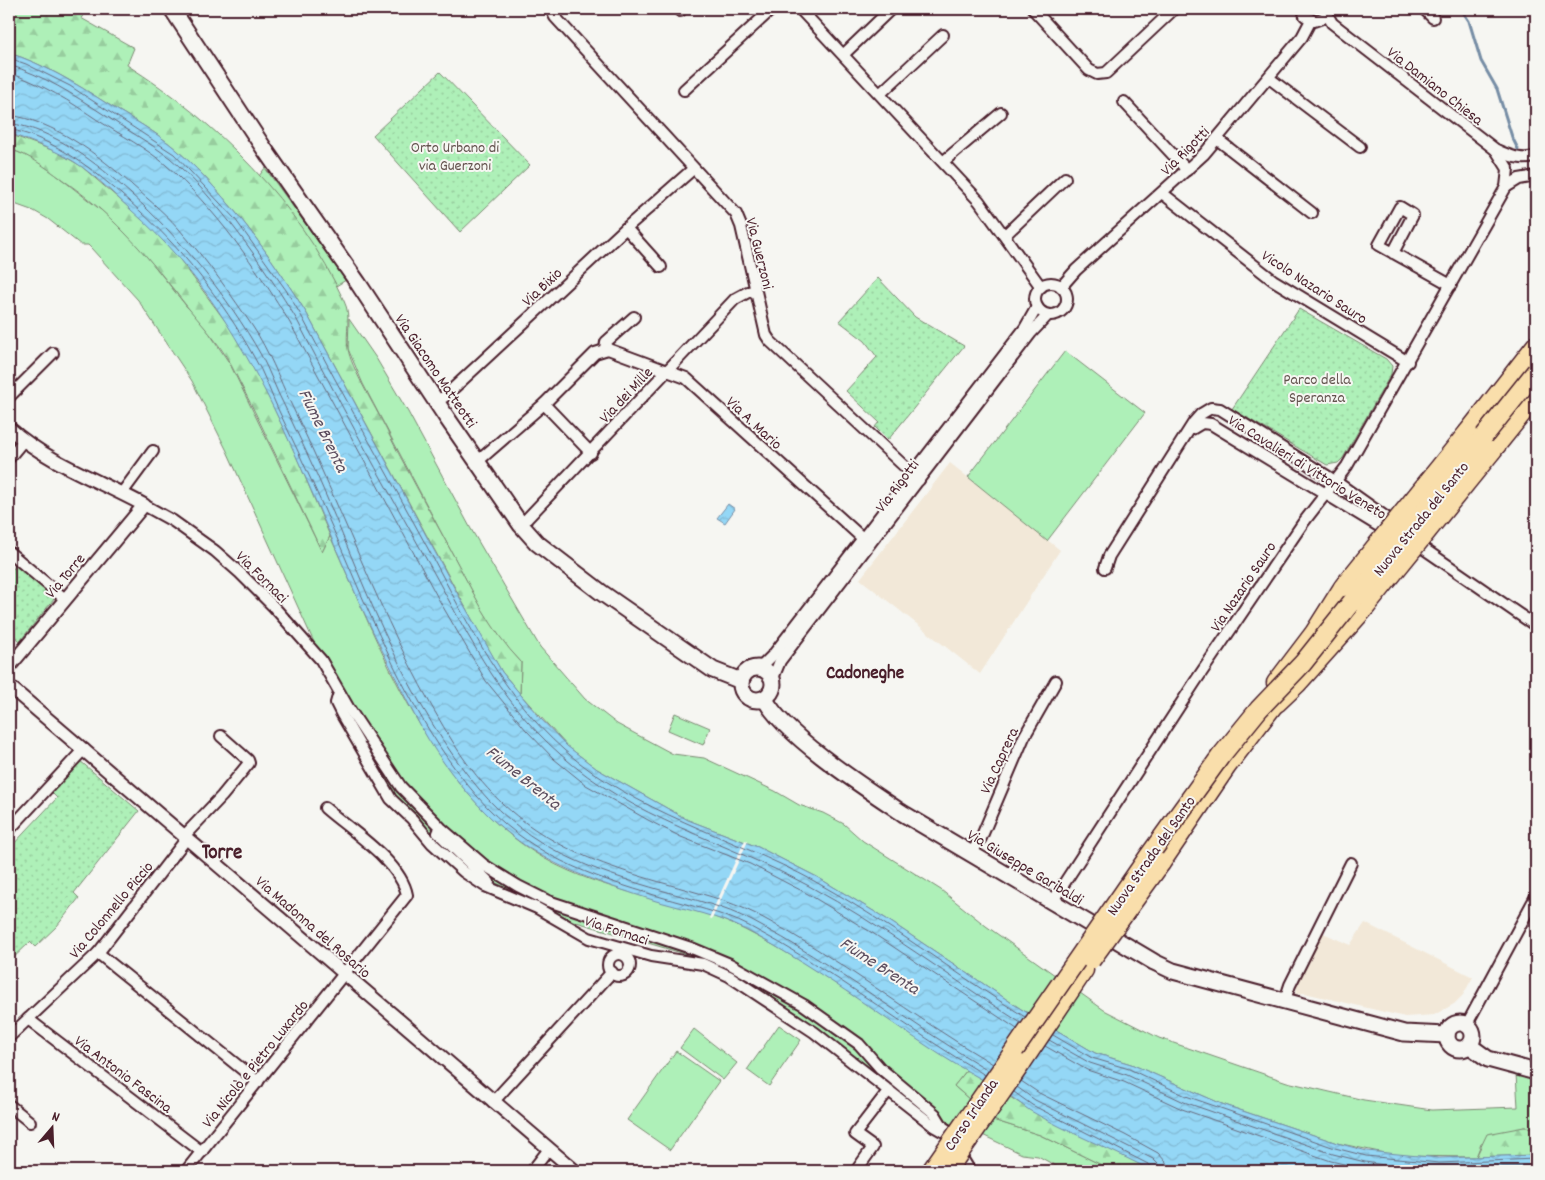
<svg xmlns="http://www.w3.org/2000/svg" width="1545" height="1180" viewBox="0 0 1545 1180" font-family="Dekko,sans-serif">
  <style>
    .built { fill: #f2e8d8 }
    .grass { fill: #aef0b8; stroke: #7c8872 }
    .forest { fill: url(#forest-firs); stroke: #7c8872 }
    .park { fill: url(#park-dots); stroke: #7c8872 }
    .water { fill: url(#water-waves); stroke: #768da5 }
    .pier { fill: #f6f6f2 }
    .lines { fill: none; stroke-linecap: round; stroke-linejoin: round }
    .shore { stroke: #68697c; stroke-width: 1 }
    .stream { stroke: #768da5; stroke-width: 3 }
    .minor-casing { stroke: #4a1f2b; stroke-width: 14 }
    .tertiary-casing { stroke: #4a1f2b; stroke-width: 16 }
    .secondary-casing { stroke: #4a1f2b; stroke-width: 19 }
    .trunk-casing { stroke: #4a1f2b; stroke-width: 21 }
    .minor { stroke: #f6f6f2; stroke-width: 10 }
    .tertiary { stroke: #f6f6f2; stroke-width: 12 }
    .secondary { stroke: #f6f6f2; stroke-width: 15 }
    .trunk { stroke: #f9deab; stroke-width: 18 }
    .trunk-bridge-casing { stroke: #4a1f2b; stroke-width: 21; stroke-linecap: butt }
    .trunk-bridge { stroke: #f9deab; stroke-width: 18 }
    .labels { text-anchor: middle; stroke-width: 4; stroke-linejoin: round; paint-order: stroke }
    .street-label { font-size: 16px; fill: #4a1f2b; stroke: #f6f6f2 }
    .park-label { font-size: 16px; fill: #63534e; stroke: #f6f6f2 }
    .water-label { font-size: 18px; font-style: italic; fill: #5c4d5e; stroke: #f6f6f2 }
    .quarter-label { font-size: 19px; font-weight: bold; fill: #4a1f2b; stroke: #f6f6f2 }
    .district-label { font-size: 21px; font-weight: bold; fill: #4a1f2b; stroke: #f6f6f2 }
  </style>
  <defs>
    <pattern id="forest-firs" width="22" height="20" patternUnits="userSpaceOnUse" patternTransform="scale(1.25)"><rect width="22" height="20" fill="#aef0b8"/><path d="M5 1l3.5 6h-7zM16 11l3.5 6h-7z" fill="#97cd9e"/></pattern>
    <pattern id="park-dots" width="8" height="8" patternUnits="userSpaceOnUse" patternTransform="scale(1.25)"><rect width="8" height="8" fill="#aef0b8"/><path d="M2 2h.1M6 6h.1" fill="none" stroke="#97cd9e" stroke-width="1.8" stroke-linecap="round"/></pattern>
    <pattern id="water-waves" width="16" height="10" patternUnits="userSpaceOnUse" patternTransform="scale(1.25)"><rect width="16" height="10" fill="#94d7f6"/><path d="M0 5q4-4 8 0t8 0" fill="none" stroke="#81b8d3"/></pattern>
  </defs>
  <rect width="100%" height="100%" fill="#f6f6f2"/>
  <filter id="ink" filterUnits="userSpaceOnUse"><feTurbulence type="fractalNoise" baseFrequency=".02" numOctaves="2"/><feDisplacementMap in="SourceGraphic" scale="10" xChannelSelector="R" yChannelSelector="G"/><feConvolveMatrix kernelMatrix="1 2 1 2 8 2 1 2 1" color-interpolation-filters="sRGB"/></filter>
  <g filter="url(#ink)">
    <g class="built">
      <polygon points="950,463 1060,550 980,674 860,579"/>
      <polygon points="1365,923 1473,977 1463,995 1454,1004 1434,1015 1405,1017 1305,993 1296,994 1297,988 1293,987 1321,932 1350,945"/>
    </g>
    <g class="grass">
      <path d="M9,149L36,159L106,214L133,239L187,307L202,322L230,364L322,552L330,536C384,655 439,813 567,870C624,896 689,902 745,930C824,969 892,1026 967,1070L954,1086L993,1120L1040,1135L1114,1171H1065L1038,1156L1022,1154L970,1129L935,1124L744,980L685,954L573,921L468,869L419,829L368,761L227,451L192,381L138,300L91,248L88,245H81L48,219L34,211L9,202Z"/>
      <path d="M265,168L346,280L336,286C314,247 290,209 259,176Z"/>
      <polygon points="349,319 376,358 408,412 471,529 540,647 585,699 617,724 673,754 704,758 775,791 799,805 823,813 844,824 863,841 941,890 986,926 1104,1010 1159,1038 1287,1082 1364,1100 1432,1110 1518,1107 1516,1074 1536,1079 1536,1128 1524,1127 1481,1144 1476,1157 1398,1156 1337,1143 1222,1104 1131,1064 1095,1053 1021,1009 885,918 817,877 758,847 688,820 597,769 567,746 520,694 521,662 502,642 481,608 363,384 348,349"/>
      <polygon points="1065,351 1145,413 1047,541 968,477"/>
      <polygon points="675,713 710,728 703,745 668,730"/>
      <polygon points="779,1025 801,1040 769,1086 747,1070"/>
      <polygon points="694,1029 737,1063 723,1080 680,1048"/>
      <polygon points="676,1051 719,1081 670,1150 627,1120"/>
    </g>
    <g class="forest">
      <path d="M9,9H89L81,18L134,48L127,65C216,121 300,204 344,301C352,317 345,332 348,349C351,367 373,403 382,421C404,465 428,508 451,551C472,590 490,630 521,662L520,694L502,672L481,636L307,314C271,256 229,197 178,151C157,132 130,118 106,103C75,83 44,64 9,53Z"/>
      <path d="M9,134L57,152L81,166L148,224L170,246L237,337L253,364L295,453L330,536L322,552C292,490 263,426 231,365C219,342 201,324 185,304C150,259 117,219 70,185C50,171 33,156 9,149Z"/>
      <polygon points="967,1070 1029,1109 1117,1151 1152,1171 1114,1171 1040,1135 993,1120 954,1086"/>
      <polygon points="1524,1127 1536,1128 1536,1155 1476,1157 1487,1134"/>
    </g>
    <g class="park">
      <polygon points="440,72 530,165 460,232 373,135"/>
      <polygon points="878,278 915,317 964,346 888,440 875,427 879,422 846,391 877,357 865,341 839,321"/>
      <polygon points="1299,309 1386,359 1392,366 1391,374 1343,458 1338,463 1327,465 1232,409"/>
      <polygon points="16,565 55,598 20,641 9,631 9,574"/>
      <polygon points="79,760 139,811 74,893 79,898 57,926 35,947 30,942 9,962 9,849 57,798 52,793"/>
    </g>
    <g class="water">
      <path d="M9,53C44,64 75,83 106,103C130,118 157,132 178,151C229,197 271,256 307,314L456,591L502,672L540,718L567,746L597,769L688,820L758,847L817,877L885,918L1021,1009L1095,1053L1131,1064L1222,1104L1337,1143L1367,1151L1439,1158L1536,1155V1171H1152C1112,1149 1068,1133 1029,1110C1022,1105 1016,1100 1009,1095C986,1081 962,1069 939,1054C876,1013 816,967 748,931C719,916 688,910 656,901C558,870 507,850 444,763C422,733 405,697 389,664C310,510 266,328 131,210C115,195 100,180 82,167C60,151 34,143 9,133Z"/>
      <polygon points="728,504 735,509 725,523 717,518"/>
    </g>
    <polygon class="pier" points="745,840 748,841 712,919 709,918"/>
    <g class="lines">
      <g class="shore">
        <path d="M9,58L26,64L70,86L174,154L235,219L286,290L302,317C344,398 389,476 432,556C469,626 504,697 564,750C636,813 731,836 814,881C887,921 954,973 1025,1017"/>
        <path d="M9,65C43,75 74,95 103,114C125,129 149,142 170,158C217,198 265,267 297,320C337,399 381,478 424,555C465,628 495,697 560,754C631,818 727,842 809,886C883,926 950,978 1021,1023"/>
        <path d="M9,73C41,83 71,102 99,121C121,135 146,148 166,165C214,207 258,269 290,323L439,600L486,681L526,730L554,759L586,785L648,820L681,837L750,864L808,894L874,934L1017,1029"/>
        <path d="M9,115C54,121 99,155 132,185C150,201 169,216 184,235C209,263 232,296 253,327C269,351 279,378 291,404C347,518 388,640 456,747C509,830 577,859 667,884C698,893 728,900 756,914C839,957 912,1017 993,1064"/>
        <path d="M9,123C57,131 95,162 131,194C182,240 227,295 261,355C270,372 276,390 285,407C299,437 314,467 327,498C369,598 409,706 479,789C530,849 591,870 664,891C694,900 724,906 752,921C835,964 908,1023 988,1070"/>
        <path d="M9,129C57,140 93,169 130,202C179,245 222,299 254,357C264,373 270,392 278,409C305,465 330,521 354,578C387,654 422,733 477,796C528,855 589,876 661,897C691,906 721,912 749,926C832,969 905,1028 985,1075"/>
        <polyline points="1053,1035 1092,1058 1129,1069 1186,1096 1335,1148 1366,1156 1439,1163 1536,1159"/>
        <polyline points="1049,1040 1090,1063 1127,1075 1184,1102 1333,1154 1365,1162 1397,1167 1439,1169 1536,1166"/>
        <polyline points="1045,1046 1087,1070 1124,1082 1182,1109 1331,1161 1374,1171"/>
        <polyline points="1021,1081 1039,1093 1125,1135 1158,1153 1166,1162 1167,1171"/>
        <polyline points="1017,1087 1035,1100 1153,1159 1158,1164 1160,1171"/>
        <polyline points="1014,1092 1032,1105 1150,1165 1153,1171"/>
      </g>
      <g class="stream">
        <polyline points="1461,9 1469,21 1481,61 1497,89 1512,137 1518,149"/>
        <polyline points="1531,189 1531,209 1536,234"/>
      </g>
      <g class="minor-casing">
        <g id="minor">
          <polyline points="551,9 555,17 736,214 741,226 766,335 770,341 919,480"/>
          <polyline points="800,9 979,201 1041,287"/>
          <polyline points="1033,9 1089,70 1097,74 1106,73 1174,9"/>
          <polyline points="1303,9 1305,16 1314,21 1325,17 1328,9"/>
          <polyline points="1424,9 1433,18"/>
          <polyline points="680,11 682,9"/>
          <path d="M1327,14L1332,23L1496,150C1509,155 1522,162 1536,156"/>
          <polyline points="844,54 891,9"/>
          <polyline points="1269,78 1360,147"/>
          <polyline points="684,90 772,9"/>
          <polyline points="881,93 943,35"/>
          <polyline points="1124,102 1187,170"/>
          <polyline points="1217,139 1312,213"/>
          <polyline points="944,161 1001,113"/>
          <polyline points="1506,187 1519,179 1536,176"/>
          <polyline points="1162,193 1273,280 1408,362"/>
          <polyline points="626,228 693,169"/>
          <polyline points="1005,235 1065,178"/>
          <polyline points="1393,253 1413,215 1400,207 1379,245 1451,285"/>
          <circle cx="1051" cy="299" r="16"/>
          <polyline points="1061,287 1076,270 1204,154 1302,37 1311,20"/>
          <polyline points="605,349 606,342 634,317"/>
          <polyline points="9,397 53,353"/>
          <polyline points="436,401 444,397 626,228 661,267"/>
          <polyline points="544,404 591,453"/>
          <polyline points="1192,429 1202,423 1211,424 1390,533"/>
          <polyline points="9,458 23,441"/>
          <polyline points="477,462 544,404 595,353 608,349 686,378 869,544"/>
          <polyline points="122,493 153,451"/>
          <polyline points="144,505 173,521 215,551 240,573 274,607 321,660 348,707 401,787 441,828 484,865 518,886 548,901 694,949 730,964 804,1005 859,1044 880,1068 935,1114 970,1171"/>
          <polyline points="521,525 735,299 748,292 755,291"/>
          <polyline points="1414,542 1536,626"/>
          <polyline points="9,552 65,599"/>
          <polyline points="1105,568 1109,556 1194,422 1201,414 1211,408 1220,409 1335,481 1397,525"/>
          <polyline points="760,668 773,655 1025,328 1037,307"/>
          <polyline points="773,678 780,661 1031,333 1048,315"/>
          <polyline points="339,693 336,703 342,715 391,799 412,819 432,843 464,872 485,886 537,908 589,938 651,956 703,964 729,976 814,1032 935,1127 942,1131 946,1129"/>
          <polyline points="440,829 438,833 489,882"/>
          <polyline points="9,830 84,749"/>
          <polyline points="184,836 222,796 249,763 248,760 221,736"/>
          <polyline points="971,854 981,838 1024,737 1056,681"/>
          <polyline points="1052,902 1195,682 1303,523 1347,466 1506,187 1508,169 1496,150"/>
          <polyline points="98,953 258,1082"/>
          <circle cx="619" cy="965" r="11"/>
          <polyline points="1285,1000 1290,985 1351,863"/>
          <polyline points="28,1019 202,1152"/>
          <polyline points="1467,1024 1536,896"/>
          <polyline points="9,1037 98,953 187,838"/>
          <polyline points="493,1102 612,972"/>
          <polyline points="9,1105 30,1122"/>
          <path d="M186,1171L407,895C401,862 350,830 325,808"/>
          <polyline points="532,1171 549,1149"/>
          <polyline points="856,1171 873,1147 855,1134 889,1090"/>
        </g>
      </g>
      <g class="tertiary-casing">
        <g id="tertiary">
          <path d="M9,428C48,463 98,480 144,505L9,667"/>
          <polyline points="9,686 575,1171"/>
        </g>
      </g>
      <g class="secondary-casing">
        <g id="secondary">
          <polyline points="172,9 267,153 358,283 447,418 521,525 537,543 602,593 713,670 741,681"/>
          <circle cx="757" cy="684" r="16"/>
          <path d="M765,699C784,736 868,790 904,814L1154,962L1173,971L1404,1033L1447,1035"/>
          <circle cx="1460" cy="1036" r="13"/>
          <polyline points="1470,1046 1488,1059 1536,1072"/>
        </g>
      </g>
      <g class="trunk-casing">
        <g id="trunk">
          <polyline points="1468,432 1536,345"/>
          <polyline points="1492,451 1536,396"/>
          <polyline points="1276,683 1314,633 1343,587"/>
          <polyline points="1277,703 1297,684 1365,608"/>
          <polyline points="1161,863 1227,766 1283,693"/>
          <polyline points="1021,1064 1084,970"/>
        </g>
      </g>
      <use href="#minor" class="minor"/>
      <use href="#tertiary" class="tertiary"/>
      <use href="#secondary" class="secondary"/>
      <use href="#trunk" class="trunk"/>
      <g class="trunk-bridge-casing">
        <g id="trunk-bridge">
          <polyline points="1343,587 1468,432"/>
          <polyline points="1365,608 1492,451"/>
          <polyline points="1091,960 1161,863"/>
          <polyline points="931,1171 1148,857 1220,757 1259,709 1303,663 1536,371"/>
          <polyline points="947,1171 1021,1064"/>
        </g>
      </g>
      <use href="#trunk-bridge" class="trunk-bridge"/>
    </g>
  </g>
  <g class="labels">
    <g class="street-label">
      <text transform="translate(1436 85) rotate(38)" y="6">Via Damiano Chiesa</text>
      <text transform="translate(1184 150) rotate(-45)" y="6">Via Rigotti</text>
      <text transform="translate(761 253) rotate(76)" y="6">Via Guerzoni</text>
      <text transform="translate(541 286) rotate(-43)" y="6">Via Bixio</text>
      <text transform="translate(1315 286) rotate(33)" y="6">Vicolo Nazario Sauro</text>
      <text transform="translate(437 370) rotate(56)" y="6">Via Giacomo Matteotti</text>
      <text transform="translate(625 394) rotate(-47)" y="6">Via dei Mille</text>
      <text transform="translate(755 422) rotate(43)" y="6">Via A. Mario</text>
      <text transform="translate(1308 466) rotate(32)" y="6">Via Cavalieri di Vittorio Veneto</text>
      <text transform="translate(896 485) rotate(-53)" y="6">Via Rigotti</text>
      <text transform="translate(1420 518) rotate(-51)" y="6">Nuova Strada del Santo</text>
      <text transform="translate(64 575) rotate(-50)" y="6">Via Torre</text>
      <text transform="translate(263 576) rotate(45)" y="6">Via Fornaci</text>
      <text transform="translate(1242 586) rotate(-56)" y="6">Via Nazario Sauro</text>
      <text transform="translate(998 760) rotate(-65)" y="6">Via Caprera</text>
      <text transform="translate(1150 855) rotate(-55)" y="6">Nuova Strada del Santo</text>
      <text transform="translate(1026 866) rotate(31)" y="6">Via Giuseppe Garibaldi</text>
      <text transform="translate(110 909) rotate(-50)" y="6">Via Colonnello Piccio</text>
      <text transform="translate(314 926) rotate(41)" y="6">Via Madonna del Rosario</text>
      <text transform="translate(617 929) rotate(18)" y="6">Via Fornaci</text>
      <text transform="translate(254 1063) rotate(-51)" y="6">Via Nicolò e Pietro Luxardo</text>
      <text transform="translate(124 1073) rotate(37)" y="6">Via Antonio Fascina</text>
      <text transform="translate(970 1114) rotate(-56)" y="6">Corso Irlanda</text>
    </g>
    <g class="park-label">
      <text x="455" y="152">Orto Urbano di<tspan x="455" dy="18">via Guerzoni</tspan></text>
      <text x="1317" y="384">Parco della<tspan x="1317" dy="18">Speranza</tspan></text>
    </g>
    <g class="water-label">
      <text transform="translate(324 430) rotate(64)" y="6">Fiume Brenta</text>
      <text transform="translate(524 777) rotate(39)" y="6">Fiume Brenta</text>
      <text transform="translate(880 965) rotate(33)" y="6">Fiume Brenta</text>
    </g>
    <g class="quarter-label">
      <text x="865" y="678">Cadoneghe</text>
    </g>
    <g class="district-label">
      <text x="222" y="858">Torre</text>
    </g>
  </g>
  <rect width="1545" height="1180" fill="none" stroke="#f6f6f2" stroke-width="30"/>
  <rect x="15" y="15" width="1515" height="1150" fill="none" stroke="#4a1f2b" stroke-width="2" filter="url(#ink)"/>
  <g transform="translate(52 1128) rotate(19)" stroke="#f6f6f2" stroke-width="4" paint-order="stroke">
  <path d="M0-4L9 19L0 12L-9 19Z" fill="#4a1f2b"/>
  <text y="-8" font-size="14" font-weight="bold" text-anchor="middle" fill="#4a1f2b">N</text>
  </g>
</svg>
